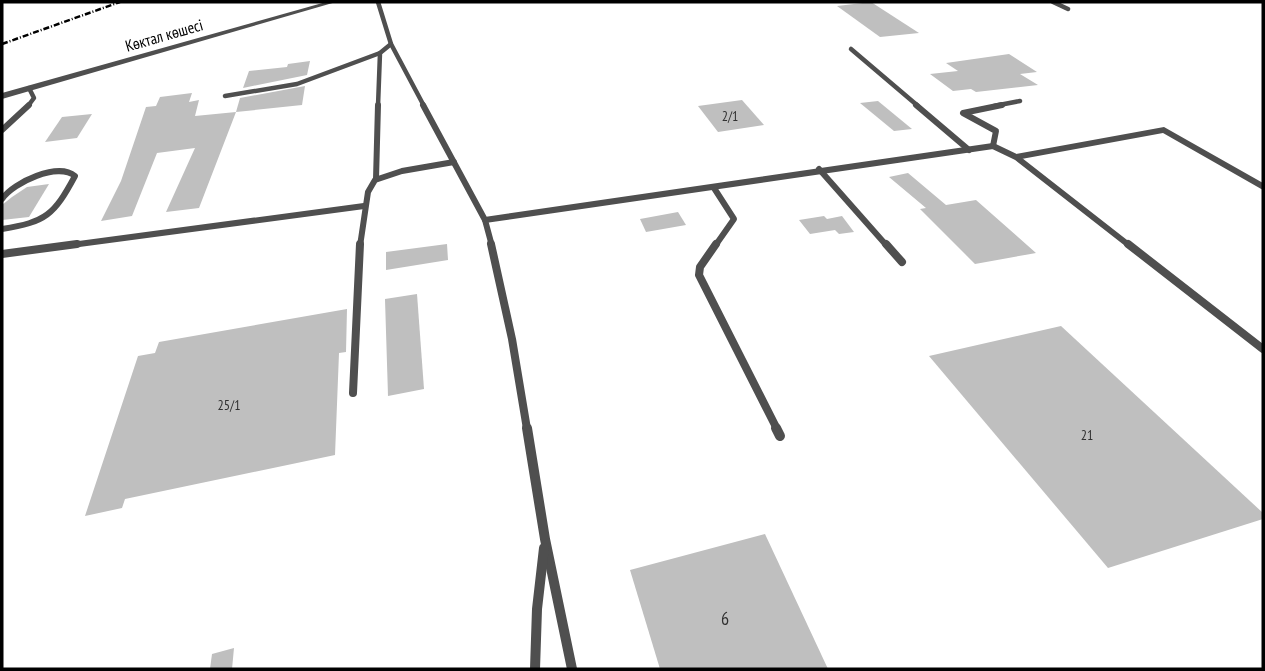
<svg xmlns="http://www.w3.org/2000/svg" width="1265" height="671" viewBox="0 0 1265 671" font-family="'PT Sans Narrow',sans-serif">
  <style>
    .building { fill: #bfbfbf }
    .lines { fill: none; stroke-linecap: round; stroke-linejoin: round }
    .lane-far3 { stroke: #4f4f4f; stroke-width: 4.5 }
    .lane-far2 { stroke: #4f4f4f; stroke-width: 6 }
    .lane-far1 { stroke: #4f4f4f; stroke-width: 8 }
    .lane { stroke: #4f4f4f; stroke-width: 10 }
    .street { fill: #4f4f4f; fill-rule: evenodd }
    .rail { stroke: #000; stroke-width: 2.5; stroke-dasharray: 6 2 1 2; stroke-linecap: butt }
    .labels { text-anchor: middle; stroke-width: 7; stroke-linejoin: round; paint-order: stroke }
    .number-label { font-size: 14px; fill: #303030 }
    .far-street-label { font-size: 16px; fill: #000; stroke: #fff }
    .near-number-label { font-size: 18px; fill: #303030 }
  </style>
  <rect width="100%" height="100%" fill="#fff"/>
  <g class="building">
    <polygon points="871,2 919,33 880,37 837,6"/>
    <polygon points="1009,54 1037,72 1020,74 1038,85 976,92 971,89 953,91 930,74 958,71 946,63"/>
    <polygon points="310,61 307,75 243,88 249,71 287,67 288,64"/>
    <polygon points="305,86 302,105 236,112 240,98"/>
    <polygon points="192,93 189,102 199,100 195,116 236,112 199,208 166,212 195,148 157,153 132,216 101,221 121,181 146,107 156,106 160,97"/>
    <polygon points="742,100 764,125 718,132 698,106"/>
    <polygon points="878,101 912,129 894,131 860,103"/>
    <polygon points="92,114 77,138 45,142 62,117"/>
    <polygon points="908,173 946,205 976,200 1036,253 975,264 920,209 926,208 889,177"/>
    <polygon points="49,184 29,217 2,220 2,205 12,197 27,187"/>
    <polygon points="678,212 686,225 646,232 640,219"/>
    <polygon points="824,216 827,219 842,216 854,232 839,234 835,230 810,234 799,220"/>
    <polygon points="447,244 448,260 386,270 386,252"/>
    <polygon points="417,294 424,389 388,396 385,299"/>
    <polygon points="347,309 346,352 339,353 335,455 125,499 122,508 85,516 138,356 155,353 159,342"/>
    <polygon points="1061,326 1263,513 1263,519 1108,568 929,356"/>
    <polygon points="765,534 828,669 660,669 630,570"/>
    <polygon points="234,648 232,669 210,669 212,654"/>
  </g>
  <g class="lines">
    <g class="lane-far3">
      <polyline points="378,2 391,44 424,106"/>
      <polyline points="1053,2 1068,9"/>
      <polyline points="851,49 918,106"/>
      <polyline points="225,96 297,84 380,53"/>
      <polyline points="28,106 34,98 29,88"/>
      <polyline points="378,106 380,53 391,44"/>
      <polyline points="994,106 1020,101"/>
    </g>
    <g class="lane-far2">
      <polyline points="423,105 485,220 993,146 1016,157 1130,246"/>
      <polyline points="916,105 969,150"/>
      <polyline points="2,130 29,105"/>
      <polyline points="993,146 996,131 963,113 1002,105"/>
      <polyline points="819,169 887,246"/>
      <polyline points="376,179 378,105"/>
      <polyline points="714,188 734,219 715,246"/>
      <path d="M2,199C14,182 58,162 75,176C54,215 46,222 2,229"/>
      <polyline points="485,220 492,246"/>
      <polyline points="64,246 364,206"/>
      <polyline points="360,246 368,192 375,180 402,171 454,162"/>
    </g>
    <g class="lane-far1">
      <polyline points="491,244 512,339 527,429"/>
      <polyline points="716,244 700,267 699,275 777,429"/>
      <polyline points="886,244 902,262"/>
      <polyline points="1128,244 1263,349"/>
      <polyline points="2,254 77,244"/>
      <polyline points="353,393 360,244"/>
    </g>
    <g class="lane">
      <polyline points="527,428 545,539 572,669"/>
      <polyline points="776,428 780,436"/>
      <polyline points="535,669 537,609 544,548"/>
    </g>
    <g class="street">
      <polygon points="326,2 336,2 2,99 2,93"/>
      <polygon points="1164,127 1263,183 1263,190 1163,133 1016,160 1011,157 1016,154"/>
    </g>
    <polyline class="rail" points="2,44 120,2"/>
  </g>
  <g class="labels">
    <g class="number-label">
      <text x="730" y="121">2/1</text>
      <text x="229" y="410">25/1</text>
      <text x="1087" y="440">21</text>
    </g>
    <g class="far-street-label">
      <text transform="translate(164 35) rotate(-16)" y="6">Көктал көшесі</text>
    </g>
    <g class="near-number-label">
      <text x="725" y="625">6</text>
    </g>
  </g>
  <rect width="1265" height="671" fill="none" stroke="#000000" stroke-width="7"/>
</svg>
